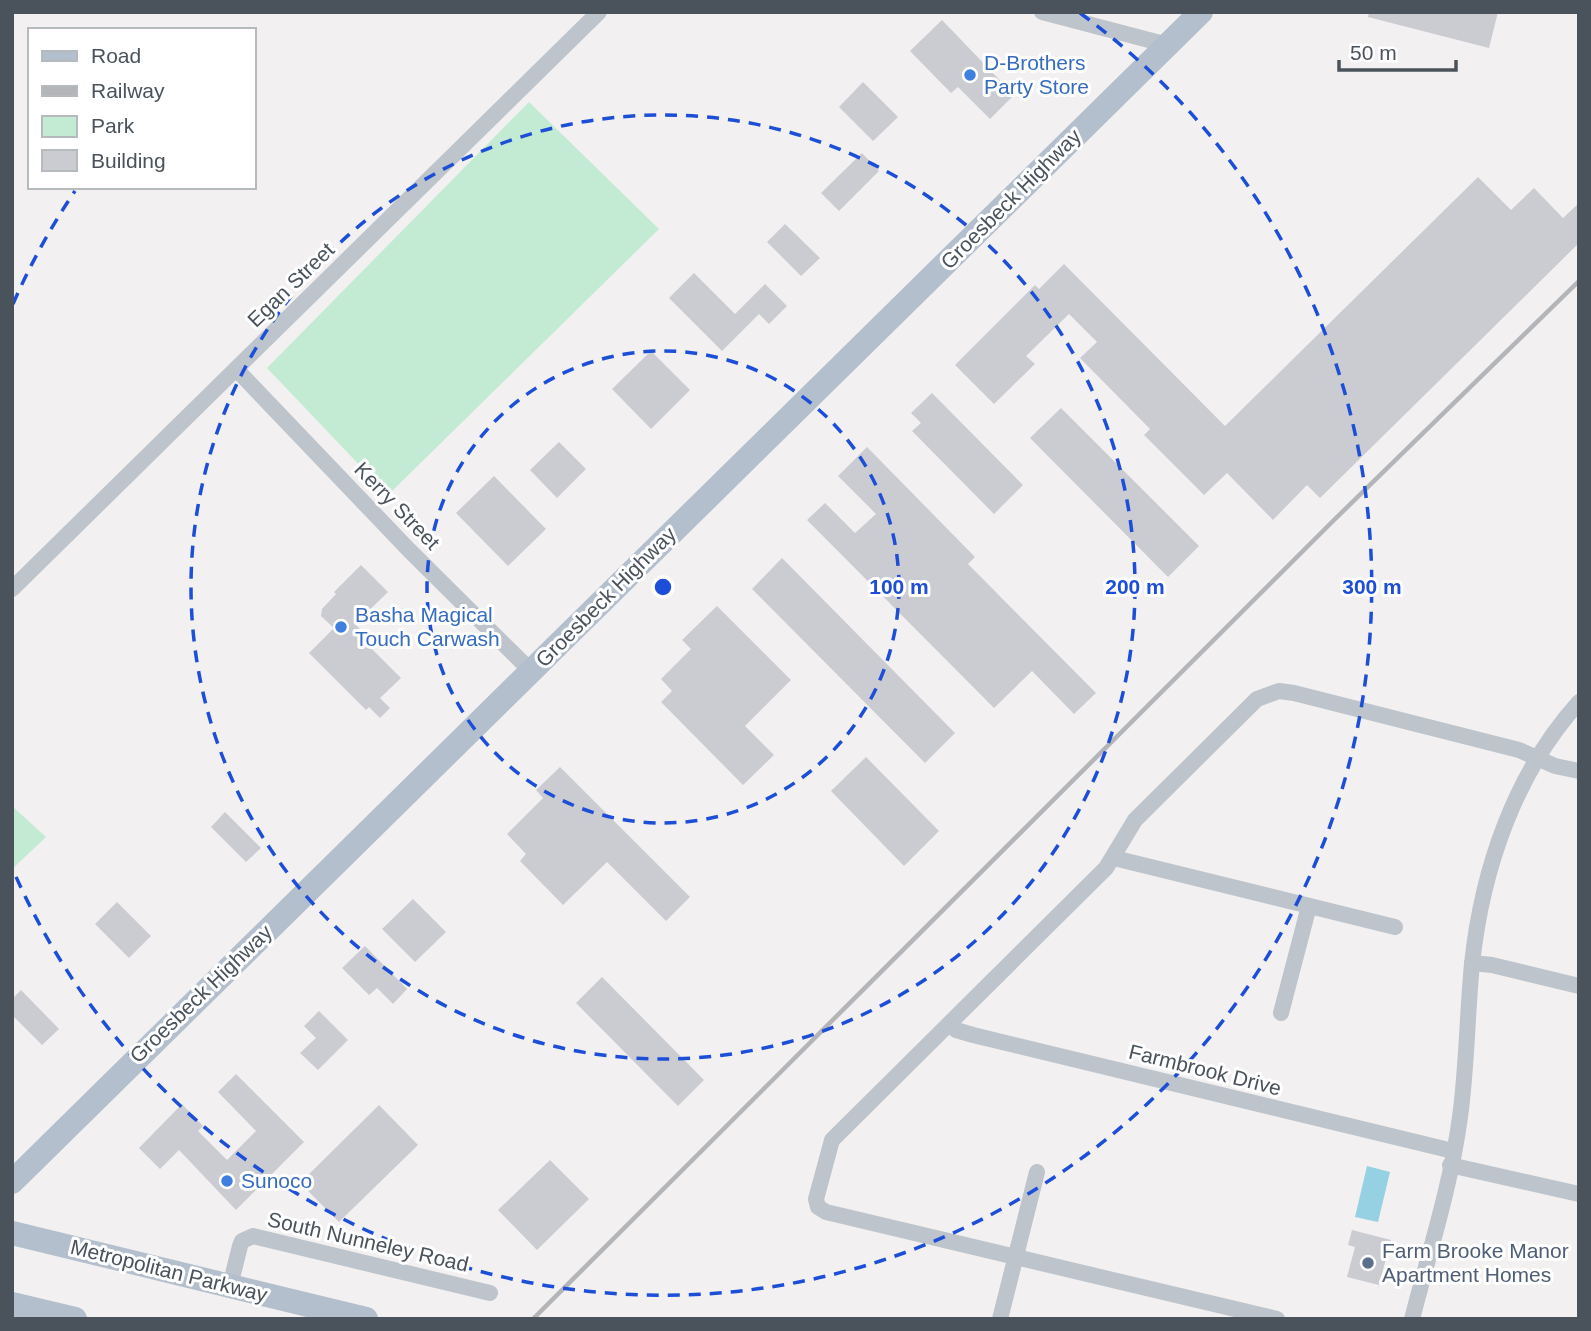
<svg xmlns="http://www.w3.org/2000/svg" width="1591" height="1331" viewBox="0 0 1591 1331" font-family="Arial,sans-serif">
  <style>
    .green { fill: #c3ebd3 }
    .water { fill: #95d1e3 }
    .building { fill: #cbccd2 }
    .lines { fill: none; stroke-linecap: round; stroke-linejoin: round }
    .street { stroke: #bdc4cb; stroke-width: 16 }
    .primary { stroke: #b3bfcc; stroke-width: 24 }
    .rail { stroke: #b3b5b9; stroke-width: 4.5 }
    .ring { fill: none; stroke: #1d4ed8; stroke-width: 3.5; stroke-dasharray: 12 9 }
    .shop-dot { fill: #3f7fe0; stroke: #fff; stroke-width: 2.5 }
    .service-dot { fill: #5c6f8a; stroke: #fff; stroke-width: 2.5 }
    .labels { text-anchor: middle; stroke-width: 6; stroke-linejoin: round; paint-order: stroke }
    .shop-label { font-size: 21px; fill: #366cbe; stroke: #fff; text-anchor: start }
    .street-label { font-size: 21px; fill: #4a535b; stroke: #fff }
    .service-label { font-size: 21px; fill: #4e5e75; stroke: #fff; text-anchor: start }
    .centre { fill: #1d4ed8; stroke: #fff; stroke-width: 3.5 }
    .ring-label { font-size: 21px; text-anchor: middle; font-weight: bold; fill: #1d4ed8; stroke: #fff; stroke-width: 6; stroke-linejoin: round; paint-order: stroke }
  </style>
  <rect width="100%" height="100%" fill="#f2f0f0"/>
  <g class="green">
    <polygon points="529,102 659,229 388,495 267,368"/>
    <polygon points="12,806 46,837 12,869"/>
  </g>
  <polygon class="water" points="1367,1166 1390,1172 1378,1222 1355,1217"/>
  <g class="building">
    <polygon points="1369,12 1498,12 1489,48 1368,17"/>
    <polygon points="942,20 1014,95 990,119 958,87 951,93 910,51"/>
    <polygon points="863,82 898,117 873,141 839,107"/>
    <polygon points="862,153 879,171 839,211 821,193"/>
    <polygon points="1478,177 1511,210 1534,188 1563,218 1579,203 1579,243 1320,498 1307,485 1273,520 1227,473 1204,495 1144,435 1150,429 1080,358 1097,342 1069,314 1026,356 1035,364 994,404 955,365 1035,285 1039,289 1064,264 1225,426"/>
    <polygon points="785,224 820,258 801,276 767,242"/>
    <polygon points="694,273 735,314 765,284 787,306 769,324 759,314 722,351 669,298"/>
    <polygon points="651,351 690,390 651,429 612,389"/>
    <polygon points="932,393 1023,485 994,514 912,431 921,423 911,413"/>
    <polygon points="1061,408 1199,546 1168,577 1030,438"/>
    <polygon points="559,442 586,469 557,498 530,470"/>
    <polygon points="867,447 975,557 968,564 1096,693 1074,714 1032,671 994,708 807,520 825,503 855,533 876,514 838,476"/>
    <polygon points="494,476 546,529 508,566 456,513"/>
    <polygon points="782,558 955,733 925,763 752,589"/>
    <polygon points="361,565 388,592 355,624 375,644 371,648 401,678 380,698 390,708 380,718 369,707 366,710 309,653 334,628 321,616 322,609 336,594 334,592"/>
    <polygon points="717,606 791,680 745,726 774,755 743,785 661,702 672,691 661,679 691,649 682,640"/>
    <polygon points="866,757 939,831 904,866 831,791"/>
    <polygon points="560,767 690,897 666,921 607,862 563,905 520,861 526,854 507,834 543,798 536,790"/>
    <polygon points="225,812 261,848 246,862 211,827"/>
    <polygon points="413,899 446,932 415,962 382,929"/>
    <polygon points="117,902 151,936 129,958 95,924"/>
    <polygon points="365,946 407,989 393,1004 377,988 369,995 342,968"/>
    <polygon points="602,977 704,1080 678,1106 576,1003"/>
    <polygon points="21,990 59,1029 42,1045 12,1015 12,999"/>
    <polygon points="319,1011 348,1040 318,1070 300,1053 316,1038 304,1026"/>
    <polygon points="236,1074 304,1142 236,1210 179,1150 160,1169 139,1148 182,1104 203,1126 198,1131 227,1160 256,1131 218,1092"/>
    <polygon points="379,1105 418,1145 339,1222 300,1183"/>
    <polygon points="550,1160 589,1199 537,1250 498,1210"/>
    <polygon points="1352,1230 1391,1240 1379,1285 1347,1277 1355,1247 1348,1245"/>
  </g>
  <g class="lines">
    <g class="street">
      <polyline points="1042,12 1168,45"/>
      <polyline points="236,369 409,550 531,671"/>
      <polyline points="12,589 599,12"/>
      <polyline points="1114,858 1395,927"/>
      <polyline points="1472,963 1492,965 1579,986"/>
      <polyline points="1281,1013 1309,906"/>
      <polyline points="950,1023 956,1030 973,1035 1453,1151"/>
      <polyline points="1450,1165 1579,1194"/>
      <polyline points="230,1286 240,1246 242,1241 253,1236 490,1293"/>
      <polyline points="1000,1319 1037,1172"/>
      <polyline points="1277,1319 826,1212 818,1207 816,1199 832,1140 1106,868 1135,820 1257,699 1279,691 1294,693 1519,750 1555,766 1579,771"/>
      <path d="M1412,1319C1429,1253 1451,1185 1460,1117C1467,1066 1467,1015 1472,964C1482,869 1515,773 1579,702"/>
    </g>
    <g class="primary">
      <polyline points="12,1182 1201,12"/>
      <polyline points="12,1233 366,1319"/>
      <polyline points="12,1304 75,1319"/>
    </g>
    <polyline class="rail" points="533,1319 1333,521 1579,281"/>
  </g>
  <g class="ring">
    <circle cx="663" cy="587" r="236"/>
    <circle cx="663" cy="587" r="472"/>
    <path d="M13 304A709 709 0 0 1 75 191M1080 13A709 709 0 1 1 13 870"/>
  </g>
  <g class="shop-dot">
    <circle cx="970" cy="75" r="7"/>
    <circle cx="341" cy="627" r="7"/>
    <circle cx="227" cy="1181" r="7"/>
  </g>
  <circle class="service-dot" cx="1368" cy="1263" r="7"/>
  <g class="labels">
    <g class="shop-label">
      <text x="984" y="70">D-Brothers<tspan x="984" dy="24">Party Store</tspan></text>
      <text x="355" y="622">Basha Magical<tspan x="355" dy="24">Touch Carwash</tspan></text>
      <text x="241" y="1188">Sunoco</text>
    </g>
    <g class="street-label">
      <text transform="translate(1011 199) rotate(-45)" y="7">Groesbeck Highway</text>
      <text transform="translate(291 285) rotate(-44)" y="7">Egan Street</text>
      <text transform="translate(397 506) rotate(46)" y="7">Kerry Street</text>
      <text transform="translate(606 597) rotate(-45)" y="7">Groesbeck Highway</text>
      <text transform="translate(201 994) rotate(-44)" y="7">Groesbeck Highway</text>
      <text transform="translate(1205 1070) rotate(14)" y="7">Farmbrook Drive</text>
      <text transform="translate(368 1242) rotate(13)" y="7">South Nunneley Road</text>
      <text transform="translate(169 1271) rotate(14)" y="7">Metropolitan Parkway</text>
    </g>
    <g class="service-label">
      <text x="1382" y="1258">Farm Brooke Manor<tspan x="1382" dy="24">Apartment Homes</tspan></text>
    </g>
  </g>
  <circle cx="663" cy="587" r="10" class="centre"/>
  <g class="ring-label">
    <text x="899" y="594">100 m</text>
    <text x="1135" y="594">200 m</text>
    <text x="1372" y="594">300 m</text>
  </g>
  <rect width="1591" height="1331" fill="none" stroke="#4a535b" stroke-width="28"/>
  <rect x="28" y="28" width="228" height="161" fill="#ffffff" stroke="#b7babd" stroke-width="2"/>
  <rect x="42" y="51" width="35" height="10" fill="#b3bfcc" stroke="#b7babd" stroke-width="2"/>
  <text x="91" y="63" font-size="21" fill="#4a535b">Road</text>
  <rect x="42" y="86" width="35" height="10" fill="#b3b5b9" stroke="#b7babd" stroke-width="2"/>
  <text x="91" y="98" font-size="21" fill="#4a535b">Railway</text>
  <rect x="42" y="116" width="35" height="21" fill="#c3ebd3" stroke="#b7babd" stroke-width="2"/>
  <text x="91" y="133" font-size="21" fill="#4a535b">Park</text>
  <rect x="42" y="150" width="35" height="21" fill="#cbccd2" stroke="#b7babd" stroke-width="2"/>
  <text x="91" y="168" font-size="21" fill="#4a535b">Building</text>
  <path d="M1339 60v10h117v-10" fill="none" stroke="#4a535b" stroke-width="3.5"/>
  <text x="1350" y="60" font-size="21" fill="#4a535b" stroke="#ffffff" stroke-width="5" paint-order="stroke">50 m</text>
</svg>
